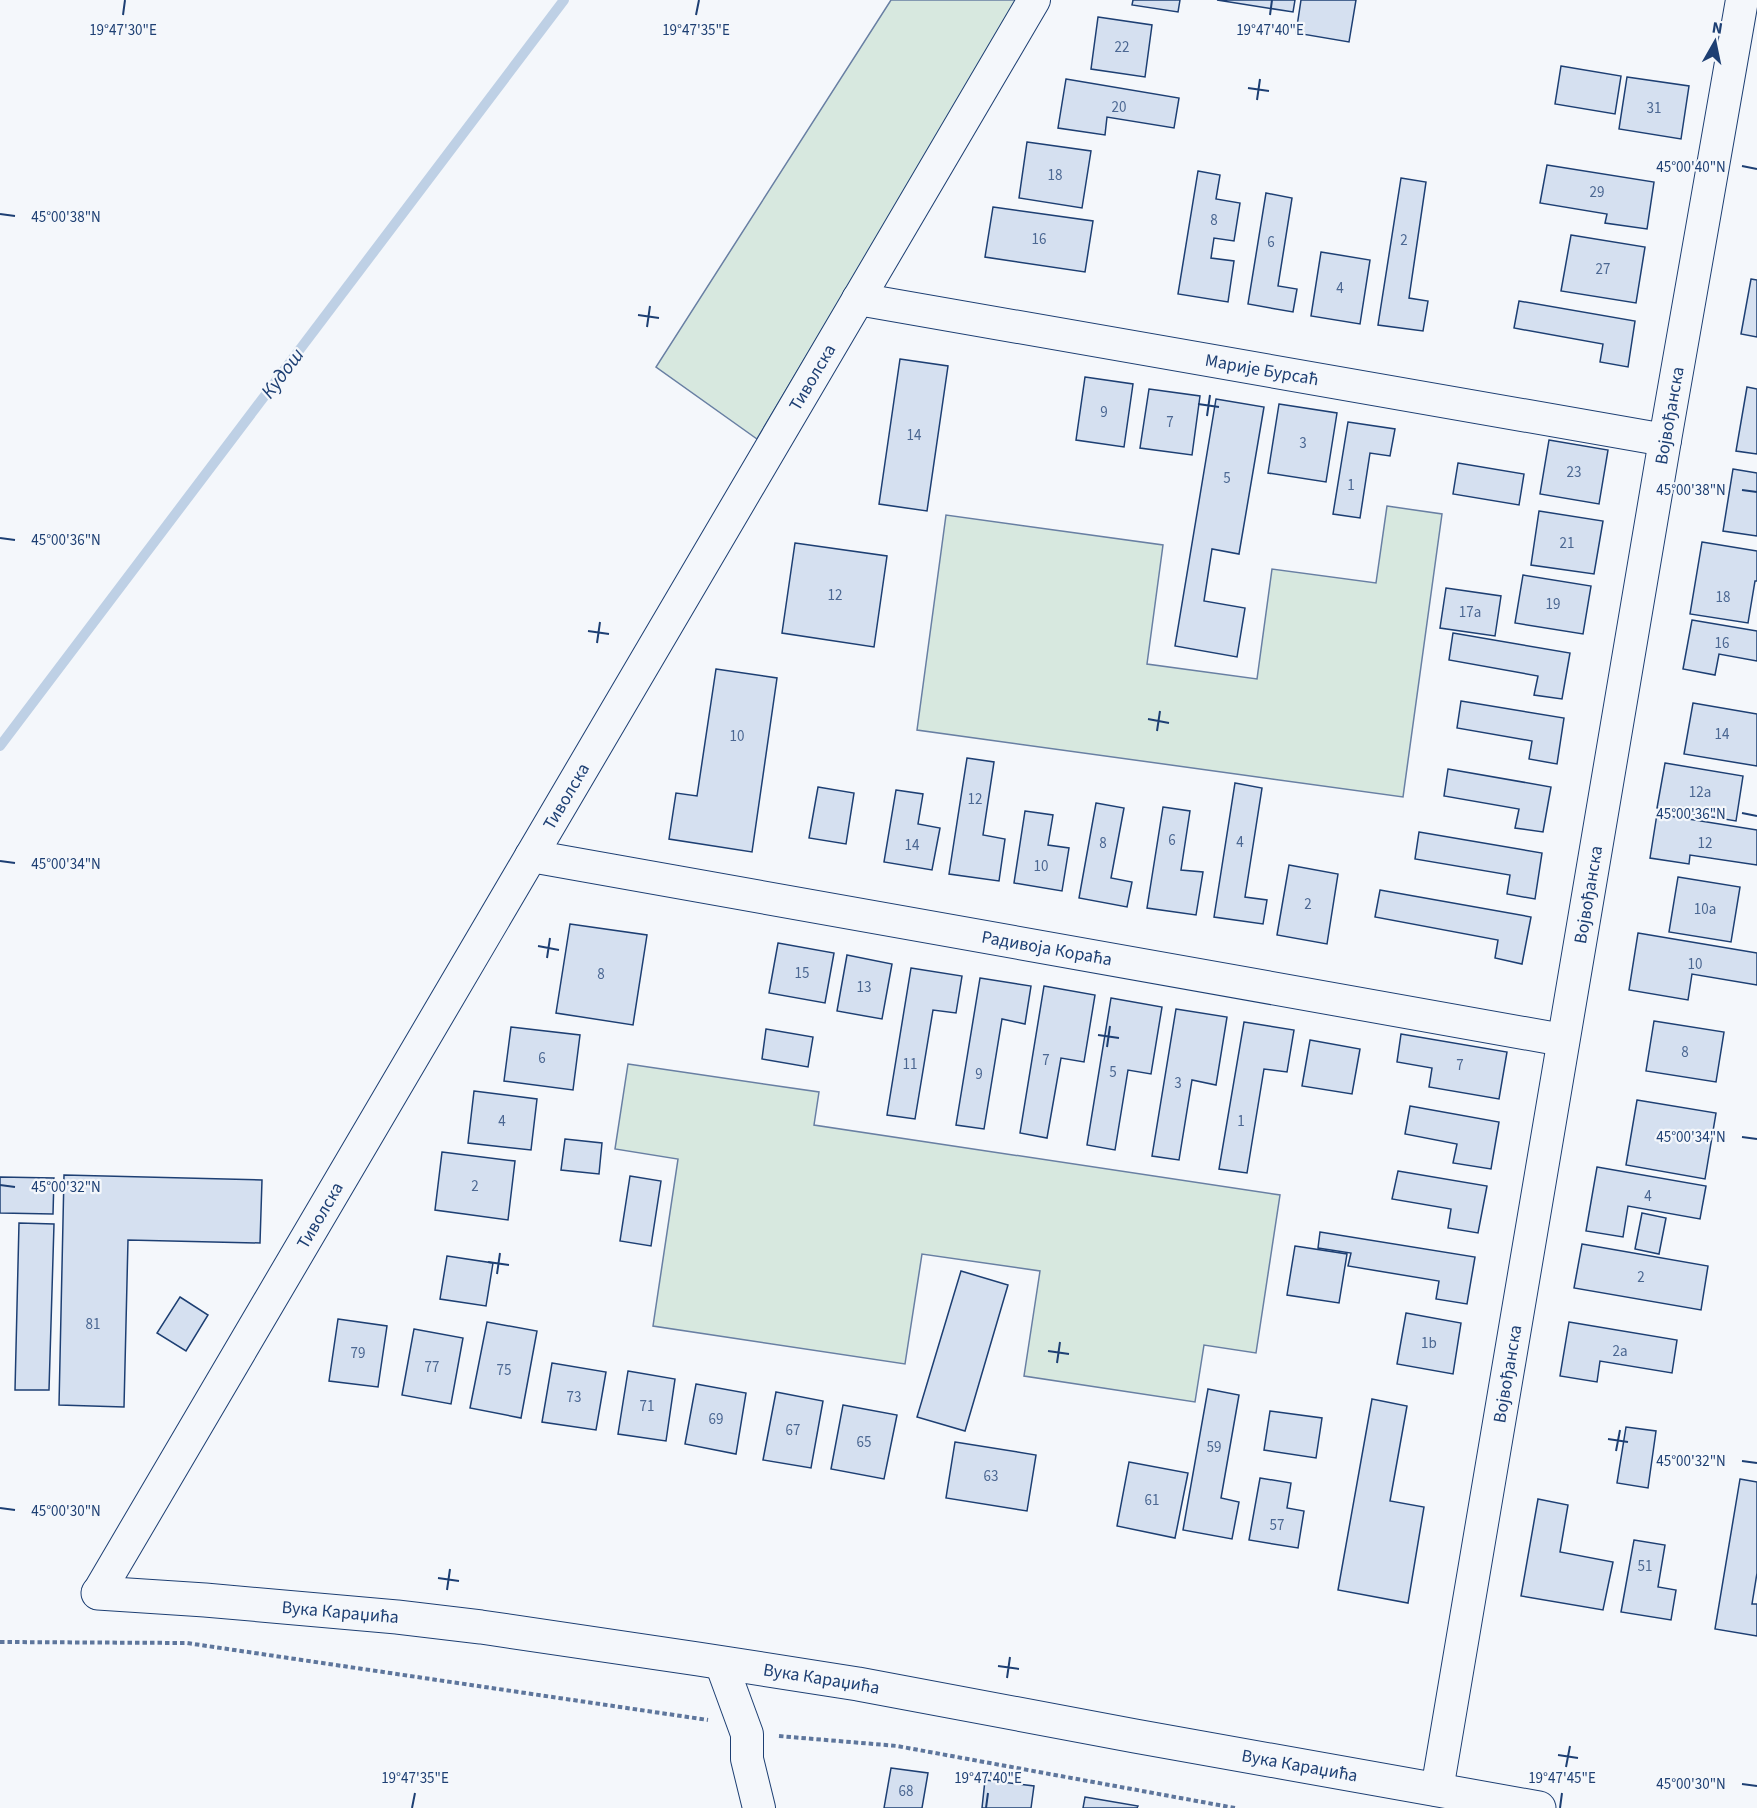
<svg xmlns="http://www.w3.org/2000/svg" width="1757" height="1808" viewBox="0 0 1757 1808" font-family="'Source Sans 3',sans-serif">
  <style>
    .green { fill: #d7e8df; stroke: #687fa3; stroke-width: 1.5 }
    .lines { fill: none; stroke-linecap: round; stroke-linejoin: round }
    .stream { stroke: #bed0e5; stroke-width: 10 }
    .building { fill: #d5e0f0; stroke: #1d3f73; stroke-width: 1.5 }
    .street-casing { stroke: #1d3f73; stroke-width: 34 }
    .secondary-casing { stroke: #1d3f73; stroke-width: 35 }
    .path { stroke: #5e769c; stroke-width: 4; stroke-dasharray: 4.5 3; stroke-linecap: butt }
    .street { stroke: #f4f7fb; stroke-width: 32 }
    .secondary { stroke: #f4f7fb; stroke-width: 33 }
    .ticks { fill: none; stroke: #1d3f73; stroke-width: 2 }
    .labels { text-anchor: middle; stroke-width: 4.5; stroke-linejoin: round; paint-order: stroke }
    .number-label { font-size: 15px; fill: #4b6792 }
    .street-label { font-size: 18px; fill: #1d3f73; stroke: #f4f7fb }
    .water-label { font-size: 20px; font-style: italic; fill: #1d3f73; stroke: #f4f7fb }
    .ticks-label { font-size: 15px; text-anchor: middle; fill: #1d3f73; stroke: #f4f7fb; stroke-width: 4.5; stroke-linejoin: round; paint-order: stroke }
  </style>
  <rect width="100%" height="100%" fill="#f4f7fb"/>
  <g class="green">
    <polygon points="891,0 1018,0 757,439 656,367"/>
    <polygon points="1387,506 1442,514 1403,797 917,730 946,515 1163,545 1147,664 1257,679 1272,569 1376,583"/>
    <polygon points="628,1064 819,1092 814,1125 1280,1195 1256,1353 1204,1345 1195,1402 1024,1376 1040,1271 922,1254 905,1364 653,1326 678,1159 615,1149"/>
  </g>
  <g class="lines">
    <polyline class="stream" points="0,746 564,0"/>
  </g>
  <g class="building">
    <polygon points="1133,0 1180,0 1178,12 1132,5"/>
    <polygon points="1217,0 1295,0 1293,12"/>
    <polygon points="1301,0 1356,0 1349,42 1296,33"/>
    <polygon points="1098,17 1152,25 1145,77 1091,69"/>
    <polygon points="1561,66 1621,76 1615,114 1555,104"/>
    <polygon points="1627,77 1689,86 1681,139 1619,129"/>
    <polygon points="1066,79 1179,98 1174,128 1107,117 1105,135 1058,128"/>
    <polygon points="1027,142 1091,151 1082,208 1019,198"/>
    <polygon points="1547,165 1654,182 1647,229 1605,223 1607,214 1540,203"/>
    <polygon points="1198,171 1220,175 1216,199 1240,203 1234,241 1214,238 1211,258 1234,261 1228,302 1178,294"/>
    <polygon points="1401,178 1426,182 1409,298 1428,301 1423,331 1378,325"/>
    <polygon points="1266,193 1292,198 1278,286 1297,289 1293,312 1248,304"/>
    <polygon points="993,207 1093,221 1085,272 985,257"/>
    <polygon points="1571,235 1645,247 1636,303 1561,291"/>
    <polygon points="1321,252 1370,260 1360,324 1311,316"/>
    <polygon points="1751,279 1757,280 1757,337 1741,334"/>
    <polygon points="1519,301 1635,321 1628,367 1600,362 1603,344 1514,328"/>
    <polygon points="900,359 948,366 927,511 879,504"/>
    <polygon points="1085,377 1133,384 1124,447 1076,440"/>
    <polygon points="1747,387 1757,389 1757,454 1736,451"/>
    <polygon points="1149,389 1200,396 1192,455 1140,448"/>
    <polygon points="1216,399 1264,407 1239,554 1212,549 1204,601 1245,608 1237,657 1175,646"/>
    <polygon points="1279,404 1337,413 1326,482 1268,473"/>
    <polygon points="1348,422 1395,429 1390,456 1370,453 1360,518 1333,514"/>
    <polygon points="1549,440 1608,450 1599,504 1540,494"/>
    <polygon points="1458,463 1524,474 1519,505 1453,494"/>
    <polygon points="1733,469 1757,473 1757,536 1723,531"/>
    <polygon points="1539,511 1603,521 1594,574 1531,565"/>
    <polygon points="1702,542 1757,551 1757,581 1755,581 1748,623 1690,614"/>
    <polygon points="795,543 887,556 874,647 782,633"/>
    <polygon points="1523,575 1591,586 1583,634 1515,623"/>
    <polygon points="1446,588 1501,596 1495,636 1440,628"/>
    <polygon points="1692,620 1757,631 1757,661 1719,654 1715,675 1683,669"/>
    <polygon points="1453,633 1570,653 1562,699 1534,695 1538,676 1449,660"/>
    <polygon points="716,669 777,678 752,852 669,839 676,793 697,796"/>
    <polygon points="1461,701 1564,718 1557,764 1529,759 1532,741 1457,728"/>
    <polygon points="1693,703 1757,714 1757,766 1684,754"/>
    <polygon points="967,758 994,762 983,835 1005,839 999,881 949,874"/>
    <polygon points="1665,763 1743,776 1736,821 1657,808"/>
    <polygon points="1448,769 1551,787 1543,832 1515,828 1519,809 1444,796"/>
    <polygon points="1235,783 1262,788 1245,897 1267,900 1263,924 1214,917"/>
    <polygon points="818,787 854,793 846,844 809,838"/>
    <polygon points="896,790 923,794 918,824 940,828 932,870 884,862"/>
    <polygon points="1096,803 1124,808 1111,878 1132,882 1127,907 1079,898"/>
    <polygon points="1163,807 1190,811 1181,870 1203,872 1196,915 1147,908"/>
    <polygon points="1025,811 1053,815 1048,845 1069,848 1062,891 1014,883"/>
    <polygon points="1657,814 1757,830 1757,865 1690,855 1689,864 1650,858"/>
    <polygon points="1419,832 1542,853 1535,899 1507,894 1510,875 1415,859"/>
    <polygon points="1289,865 1338,874 1327,944 1277,935"/>
    <polygon points="1678,877 1740,887 1731,942 1669,932"/>
    <polygon points="1380,890 1531,917 1522,964 1495,958 1498,940 1375,917"/>
    <polygon points="570,924 647,935 633,1025 556,1013"/>
    <polygon points="1638,933 1757,953 1757,985 1692,974 1688,1000 1629,990"/>
    <polygon points="778,943 834,953 825,1003 769,993"/>
    <polygon points="847,955 892,964 882,1019 837,1011"/>
    <polygon points="911,968 962,976 956,1013 933,1010 915,1119 887,1115"/>
    <polygon points="980,978 1031,986 1025,1024 1002,1019 984,1129 956,1125"/>
    <polygon points="1044,986 1095,995 1084,1062 1061,1058 1047,1138 1020,1133"/>
    <polygon points="1111,998 1162,1007 1151,1074 1128,1070 1115,1150 1087,1145"/>
    <polygon points="1176,1009 1227,1017 1216,1085 1192,1080 1179,1160 1152,1156"/>
    <polygon points="1654,1021 1724,1032 1716,1082 1646,1071"/>
    <polygon points="1244,1022 1294,1030 1287,1072 1264,1069 1247,1173 1219,1169"/>
    <polygon points="511,1027 580,1035 573,1090 504,1081"/>
    <polygon points="766,1029 813,1037 808,1067 762,1059"/>
    <polygon points="1401,1034 1507,1052 1499,1099 1429,1087 1432,1068 1397,1062"/>
    <polygon points="1310,1040 1360,1049 1352,1094 1302,1086"/>
    <polygon points="474,1091 537,1099 531,1150 468,1143"/>
    <polygon points="1637,1100 1716,1113 1705,1179 1626,1165"/>
    <polygon points="1410,1106 1499,1122 1491,1169 1453,1163 1457,1144 1405,1134"/>
    <polygon points="565,1139 602,1143 599,1174 561,1170"/>
    <polygon points="442,1152 515,1161 508,1220 435,1210"/>
    <polygon points="1597,1167 1706,1186 1700,1219 1628,1206 1623,1237 1586,1231"/>
    <polygon points="1398,1171 1487,1186 1478,1233 1448,1228 1451,1209 1392,1199"/>
    <polygon points="64,1175 262,1180 260,1243 128,1240 124,1407 59,1405"/>
    <polygon points="630,1176 661,1181 651,1246 620,1241"/>
    <polygon points="0,1177 54,1178 53,1214 0,1213"/>
    <polygon points="1642,1213 1666,1218 1659,1254 1635,1249"/>
    <polygon points="19,1223 54,1224 49,1390 15,1390"/>
    <polygon points="1320,1232 1475,1257 1467,1304 1436,1299 1439,1281 1348,1266 1351,1253 1318,1248"/>
    <polygon points="1582,1244 1708,1266 1701,1310 1574,1288"/>
    <polygon points="1295,1246 1347,1254 1339,1303 1287,1295"/>
    <polygon points="447,1256 493,1263 486,1306 440,1299"/>
    <polygon points="961,1271 1008,1285 965,1431 917,1417"/>
    <polygon points="180,1297 208,1315 186,1351 157,1333"/>
    <polygon points="1406,1313 1461,1323 1453,1374 1397,1364"/>
    <polygon points="338,1319 387,1326 378,1387 329,1381"/>
    <polygon points="487,1322 537,1331 521,1418 470,1408"/>
    <polygon points="1569,1322 1677,1340 1672,1373 1600,1361 1597,1382 1560,1376"/>
    <polygon points="414,1329 463,1338 451,1404 402,1395"/>
    <polygon points="552,1363 606,1372 596,1430 542,1422"/>
    <polygon points="628,1371 675,1379 666,1441 618,1434"/>
    <polygon points="696,1384 746,1393 736,1454 685,1444"/>
    <polygon points="1208,1389 1239,1395 1221,1498 1239,1502 1232,1539 1183,1530"/>
    <polygon points="776,1392 823,1401 811,1468 763,1460"/>
    <polygon points="1372,1399 1407,1406 1390,1501 1424,1507 1408,1603 1338,1590"/>
    <polygon points="843,1405 897,1415 884,1479 831,1469"/>
    <polygon points="1270,1411 1322,1418 1316,1458 1264,1450"/>
    <polygon points="1626,1427 1656,1431 1648,1488 1617,1483"/>
    <polygon points="955,1442 1036,1455 1027,1511 946,1498"/>
    <polygon points="1129,1462 1188,1473 1175,1538 1117,1526"/>
    <polygon points="1260,1478 1291,1483 1287,1508 1304,1511 1298,1548 1249,1540"/>
    <polygon points="1740,1479 1757,1482 1757,1573 1752,1604 1757,1604 1757,1636 1715,1629"/>
    <polygon points="1538,1499 1568,1505 1560,1552 1613,1562 1603,1610 1521,1596"/>
    <polygon points="1634,1540 1665,1545 1658,1587 1676,1590 1671,1620 1621,1612"/>
    <polygon points="891,1768 928,1773 922,1808 884,1808"/>
    <polygon points="985,1780 1034,1786 1031,1808 982,1808"/>
    <polygon points="1085,1797 1138,1806 1137,1808 1083,1808"/>
  </g>
  <g class="lines">
    <g class="street-casing">
      <g id="street">
        <path id="s1" d="M858,299L1665,440"/>
        <path id="s2" d="M531,856L1563,1040"/>
        <path id="s3" d="M98,1593L1034,0"/>
        <polyline points="721,1663 747,1734 747,1759 759,1808"/>
        <path id="s4" d="M1437,1790L1665,440L1742,0"/>
      </g>
    </g>
    <g class="secondary-casing">
      <g id="secondary">
        <path id="s5" d="M98,1593L205,1600L397,1617L481,1627L698,1659L858,1684L1135,1736L1539,1808"/>
      </g>
    </g>
    <g class="path">
      <polyline points="0,1642 187,1643 708,1720"/>
      <polyline points="779,1736 897,1746 1235,1808"/>
    </g>
    <use href="#street" class="street"/>
    <use href="#secondary" class="secondary"/>
  </g>
  <path class="ticks" d="M123,15L125,0M696,15L699,0M1270,15L1272,0M1248,88L1269,91M1257,100L1260,79M1742,166L1757,169M0,214L15,216M638,315L659,318M647,327L650,306M1198,404L1219,407M1207,416L1210,395M1742,490L1757,492M0,538L15,540M588,631L609,634M597,643L600,622M1148,719L1169,723M1157,731L1160,711M1742,813L1757,816M0,861L15,863M538,946L559,950M547,958L550,938M1098,1035L1119,1038M1107,1047L1110,1026M1742,1137L1757,1139M0,1185L15,1187M488,1262L509,1265M497,1274L500,1253M1048,1351L1069,1354M1057,1363L1060,1342M1608,1439L1628,1442M1616,1451L1620,1430M1742,1461L1757,1463M0,1508L15,1510M438,1578L459,1581M447,1590L450,1569M998,1666L1019,1669M1007,1678L1010,1657M1558,1755L1578,1758M1566,1767L1570,1746M1742,1784L1757,1786M412,1808L415,1793M986,1808L988,1793M1560,1808L1562,1793"/>
  <g class="labels">
    <g class="number-label">
      <text x="1122" y="52">22</text>
      <text x="1119" y="112">20</text>
      <text x="1654" y="113">31</text>
      <text x="1055" y="180">18</text>
      <text x="1597" y="197">29</text>
      <text x="1214" y="225">8</text>
      <text x="1039" y="244">16</text>
      <text x="1404" y="245">2</text>
      <text x="1271" y="247">6</text>
      <text x="1603" y="274">27</text>
      <text x="1340" y="293">4</text>
      <text x="1104" y="417">9</text>
      <text x="1170" y="427">7</text>
      <text x="914" y="440">14</text>
      <text x="1303" y="448">3</text>
      <text x="1574" y="477">23</text>
      <text x="1227" y="483">5</text>
      <text x="1351" y="490">1</text>
      <text x="1567" y="548">21</text>
      <text x="835" y="600">12</text>
      <text x="1723" y="602">18</text>
      <text x="1553" y="609">19</text>
      <text x="1470" y="617">17a</text>
      <text x="1722" y="648">16</text>
      <text x="1722" y="739">14</text>
      <text x="737" y="741">10</text>
      <text x="1700" y="797">12a</text>
      <text x="975" y="804">12</text>
      <text x="1172" y="845">6</text>
      <text x="1240" y="847">4</text>
      <text x="1103" y="848">8</text>
      <text x="1705" y="848">12</text>
      <text x="912" y="850">14</text>
      <text x="1041" y="871">10</text>
      <text x="1308" y="909">2</text>
      <text x="1705" y="914">10a</text>
      <text x="1695" y="969">10</text>
      <text x="802" y="978">15</text>
      <text x="601" y="979">8</text>
      <text x="864" y="992">13</text>
      <text x="1685" y="1057">8</text>
      <text x="542" y="1063">6</text>
      <text x="1046" y="1065">7</text>
      <text x="910" y="1069">11</text>
      <text x="1460" y="1070">7</text>
      <text x="1113" y="1077">5</text>
      <text x="979" y="1079">9</text>
      <text x="1178" y="1088">3</text>
      <text x="502" y="1126">4</text>
      <text x="1241" y="1126">1</text>
      <text x="475" y="1191">2</text>
      <text x="1648" y="1201">4</text>
      <text x="1641" y="1282">2</text>
      <text x="93" y="1329">81</text>
      <text x="1429" y="1348">1b</text>
      <text x="1620" y="1356">2a</text>
      <text x="358" y="1358">79</text>
      <text x="432" y="1372">77</text>
      <text x="504" y="1375">75</text>
      <text x="574" y="1402">73</text>
      <text x="647" y="1411">71</text>
      <text x="716" y="1424">69</text>
      <text x="793" y="1435">67</text>
      <text x="864" y="1447">65</text>
      <text x="1214" y="1452">59</text>
      <text x="991" y="1481">63</text>
      <text x="1152" y="1505">61</text>
      <text x="1277" y="1530">57</text>
      <text x="1645" y="1571">51</text>
      <text x="906" y="1796">68</text>
    </g>
    <g class="street-label">
      <text dy="6" stroke="none"><textPath href="#s1" startOffset="410">Марије Бурсаћ</textPath></text>
      <text dy="6" stroke="none"><textPath href="#s3" startOffset="1410">Тиволска</textPath></text>
      <text dy="6" stroke="none"><textPath href="#s4" startOffset="1394">Војвођанска</textPath></text>
      <text dy="6" stroke="none"><textPath href="#s3" startOffset="924">Тиволска</textPath></text>
      <text dy="6" stroke="none"><textPath href="#s4" startOffset="908">Војвођанска</textPath></text>
      <text dy="6" stroke="none"><textPath href="#s2" startOffset="524">Радивоја Кораћа</textPath></text>
      <text dy="6" stroke="none"><textPath href="#s3" startOffset="438">Тиволска</textPath></text>
      <text dy="6" stroke="none"><textPath href="#s4" startOffset="422">Војвођанска</textPath></text>
      <text dy="6" stroke="none"><textPath href="#s5" startOffset="243">Вука Караџића</textPath></text>
      <text dy="6" stroke="none"><textPath href="#s5" startOffset="729">Вука Караџића</textPath></text>
      <text dy="6" stroke="none"><textPath href="#s5" startOffset="1215">Вука Караџића</textPath></text>
    </g>
    <g class="water-label">
      <text transform="translate(282 373) rotate(-53)" y="7">Кудош</text>
    </g>
  </g>
  <g class="ticks-label">
    <text x="123" y="35">19°47'30"E</text>
    <text x="696" y="35">19°47'35"E</text>
    <text x="1270" y="35">19°47'40"E</text>
    <text x="1691" y="172">45°00'40"N</text>
    <text x="66" y="222">45°00'38"N</text>
    <text x="1691" y="495">45°00'38"N</text>
    <text x="66" y="545">45°00'36"N</text>
    <text x="1691" y="819">45°00'36"N</text>
    <text x="66" y="869">45°00'34"N</text>
    <text x="1691" y="1142">45°00'34"N</text>
    <text x="66" y="1192">45°00'32"N</text>
    <text x="1691" y="1466">45°00'32"N</text>
    <text x="66" y="1516">45°00'30"N</text>
    <text x="415" y="1783">19°47'35"E</text>
    <text x="988" y="1783">19°47'40"E</text>
    <text x="1562" y="1783">19°47'45"E</text>
    <text x="1691" y="1789">45°00'30"N</text>
  </g>
  <g transform="translate(1715 42) rotate(9)" stroke="#f4f7fb" stroke-width="4.5" paint-order="stroke">
  <path d="M0-4.5L10 22L0 15L-10 22Z" fill="#1d3f73"/>
  <text y="-9" font-size="16" font-weight="bold" text-anchor="middle" fill="#1d3f73">N</text>
  </g>
</svg>
